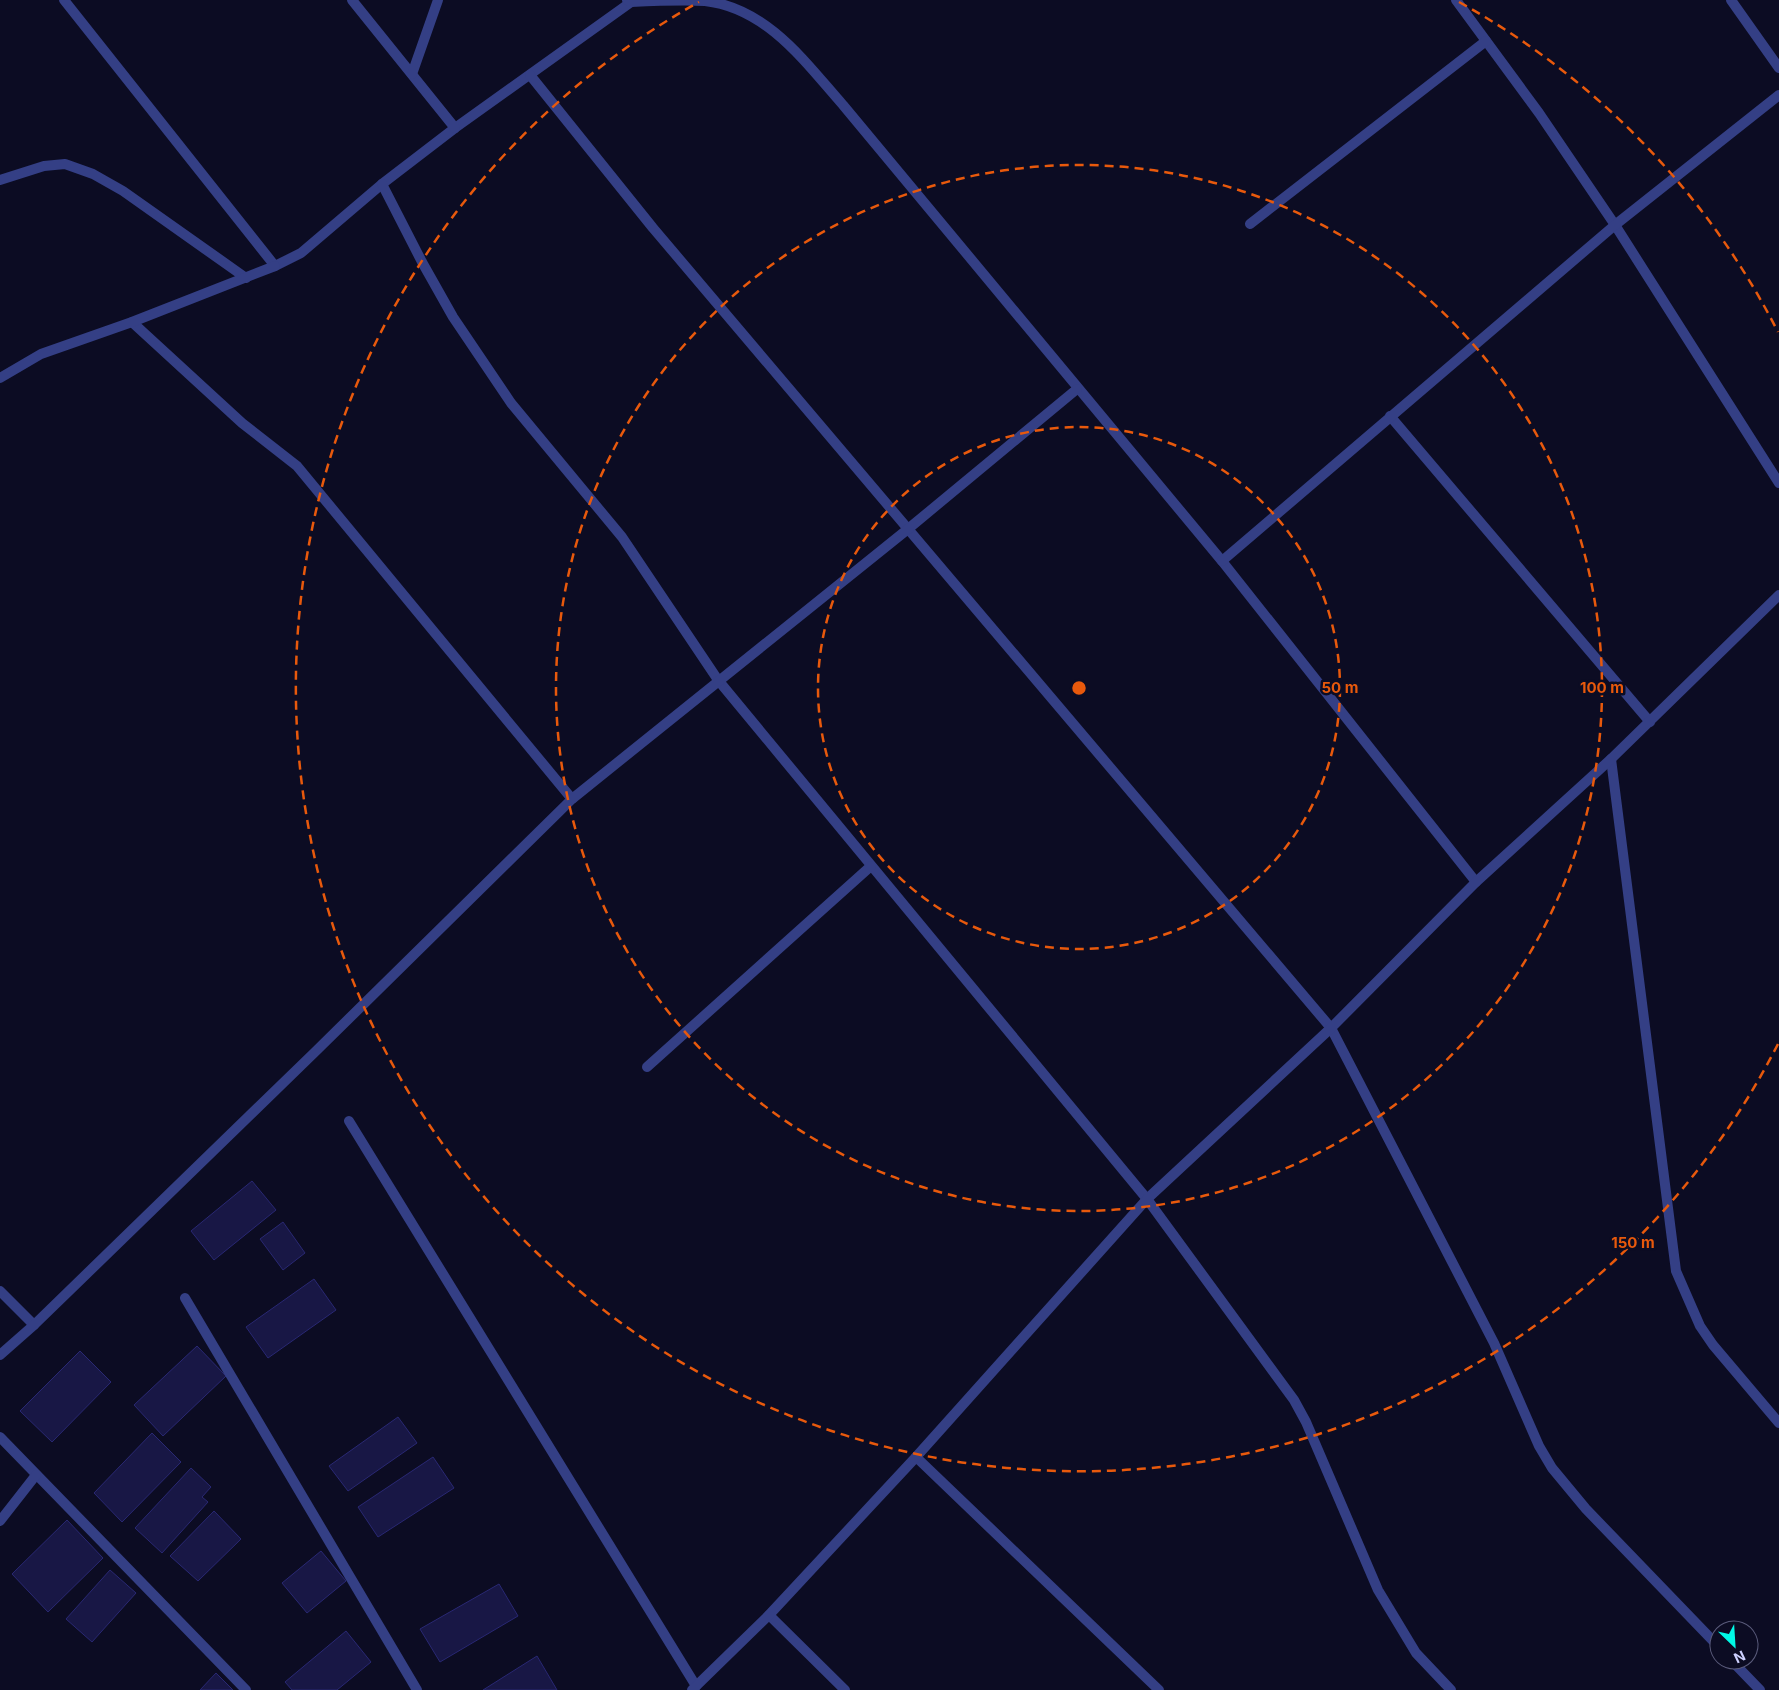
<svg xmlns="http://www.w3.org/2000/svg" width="1779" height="1690" viewBox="0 0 1779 1690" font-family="Inter,sans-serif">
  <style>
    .building { fill: #181745; stroke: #292873 }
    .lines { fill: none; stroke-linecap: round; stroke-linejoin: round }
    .street { stroke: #343f85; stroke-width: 10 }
    .ring { fill: none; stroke: #e8590c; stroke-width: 2.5; stroke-dasharray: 9 6 }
    .centre { fill: #e8590c; stroke: #0c0c23; stroke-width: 2.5 }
    .ring-label { font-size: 15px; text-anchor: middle; font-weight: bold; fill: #e8590c; stroke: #0c0c23; stroke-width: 5; stroke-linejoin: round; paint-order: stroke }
  </style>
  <rect width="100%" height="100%" fill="#0c0c23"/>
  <g class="building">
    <polygon points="252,1181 276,1210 214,1260 191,1231"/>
    <polygon points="283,1222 305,1253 283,1270 260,1239"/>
    <polygon points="314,1279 336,1310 268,1358 246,1327"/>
    <polygon points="197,1346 226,1376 163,1436 134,1405"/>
    <polygon points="80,1351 111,1382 52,1442 20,1411"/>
    <polygon points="398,1417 417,1443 348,1491 329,1466"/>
    <polygon points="152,1433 181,1462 122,1522 94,1493"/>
    <polygon points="433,1457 454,1488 378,1537 358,1507"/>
    <polygon points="191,1468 211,1487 202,1497 208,1502 162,1553 135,1528"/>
    <polygon points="214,1511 241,1539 198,1581 170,1556"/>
    <polygon points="67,1520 103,1558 48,1612 12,1574"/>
    <polygon points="321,1551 346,1581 307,1613 282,1583"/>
    <polygon points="110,1570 136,1593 92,1642 66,1619"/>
    <polygon points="499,1584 518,1616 440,1662 420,1629"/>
    <polygon points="346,1631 371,1662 337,1690 292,1690 285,1682"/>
    <polygon points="537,1656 557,1690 483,1690"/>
    <polygon points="216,1673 233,1690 200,1690"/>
  </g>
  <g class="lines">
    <g class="street">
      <polyline points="64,0 275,266 301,253 382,184 455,128 634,0"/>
      <polyline points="352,0 455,128"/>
      <path d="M627,0L631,2C654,1 683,0 705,1C767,8 805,62 843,105L1222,561L1476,882"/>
      <polyline points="1456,0 1539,113 1615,225 1779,483"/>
      <polyline points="1731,0 1779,68"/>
      <polyline points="412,74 438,0"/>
      <polyline points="530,75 653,228 1331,1028 1494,1343 1539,1446 1552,1468 1586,1509 1719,1647"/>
      <polyline points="0,180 44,166 65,164 93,174 123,191 246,278"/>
      <polyline points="382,184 422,262 453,317 511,403 622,537 718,680 1147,1199 1294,1400 1306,1422 1378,1590 1416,1653 1451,1690"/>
      <polyline points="1250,224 1486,41"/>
      <polyline points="132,322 242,423 297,466 572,799"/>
      <polyline points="0,378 41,354 132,322 275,266"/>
      <polyline points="1390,416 1650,722"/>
      <polyline points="1222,561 1615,225 1779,95"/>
      <polyline points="1611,759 1676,1271 1700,1326 1713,1345 1779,1423"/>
      <polyline points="647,1067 871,866"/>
      <polyline points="349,1121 696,1686"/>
      <polyline points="0,1291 34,1325"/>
      <polyline points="185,1298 417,1690"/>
      <polyline points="0,1355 34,1325 316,1051 572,799 908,529 1077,389"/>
      <polyline points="0,1437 246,1690"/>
      <polyline points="916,1457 1159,1690"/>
      <polyline points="0,1521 36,1475"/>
      <polyline points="769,1615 845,1690"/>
      <polyline points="1731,1660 1760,1690"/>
      <polyline points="692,1690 769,1615 916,1457 1147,1199 1331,1028 1476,882 1611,759 1779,595"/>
    </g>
  </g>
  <g class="ring">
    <circle cx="1079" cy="688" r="261"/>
    <circle cx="1079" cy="688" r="523"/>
    <path d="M1778 1044A784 784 0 1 1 699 2M1459 2A784 784 0 0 1 1778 332"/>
  </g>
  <circle cx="1079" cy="688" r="8" class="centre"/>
  <g class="ring-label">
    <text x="1340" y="693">50 m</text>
    <text x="1602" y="693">100 m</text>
    <text x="1633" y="1248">150 m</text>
  </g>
  <g transform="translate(1734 1645) rotate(155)"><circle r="24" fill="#0c0c23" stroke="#5a5b7b"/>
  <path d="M0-4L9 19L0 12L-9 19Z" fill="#00f9e6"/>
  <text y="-8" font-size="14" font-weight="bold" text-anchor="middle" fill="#ced1ff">N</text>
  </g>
</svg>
